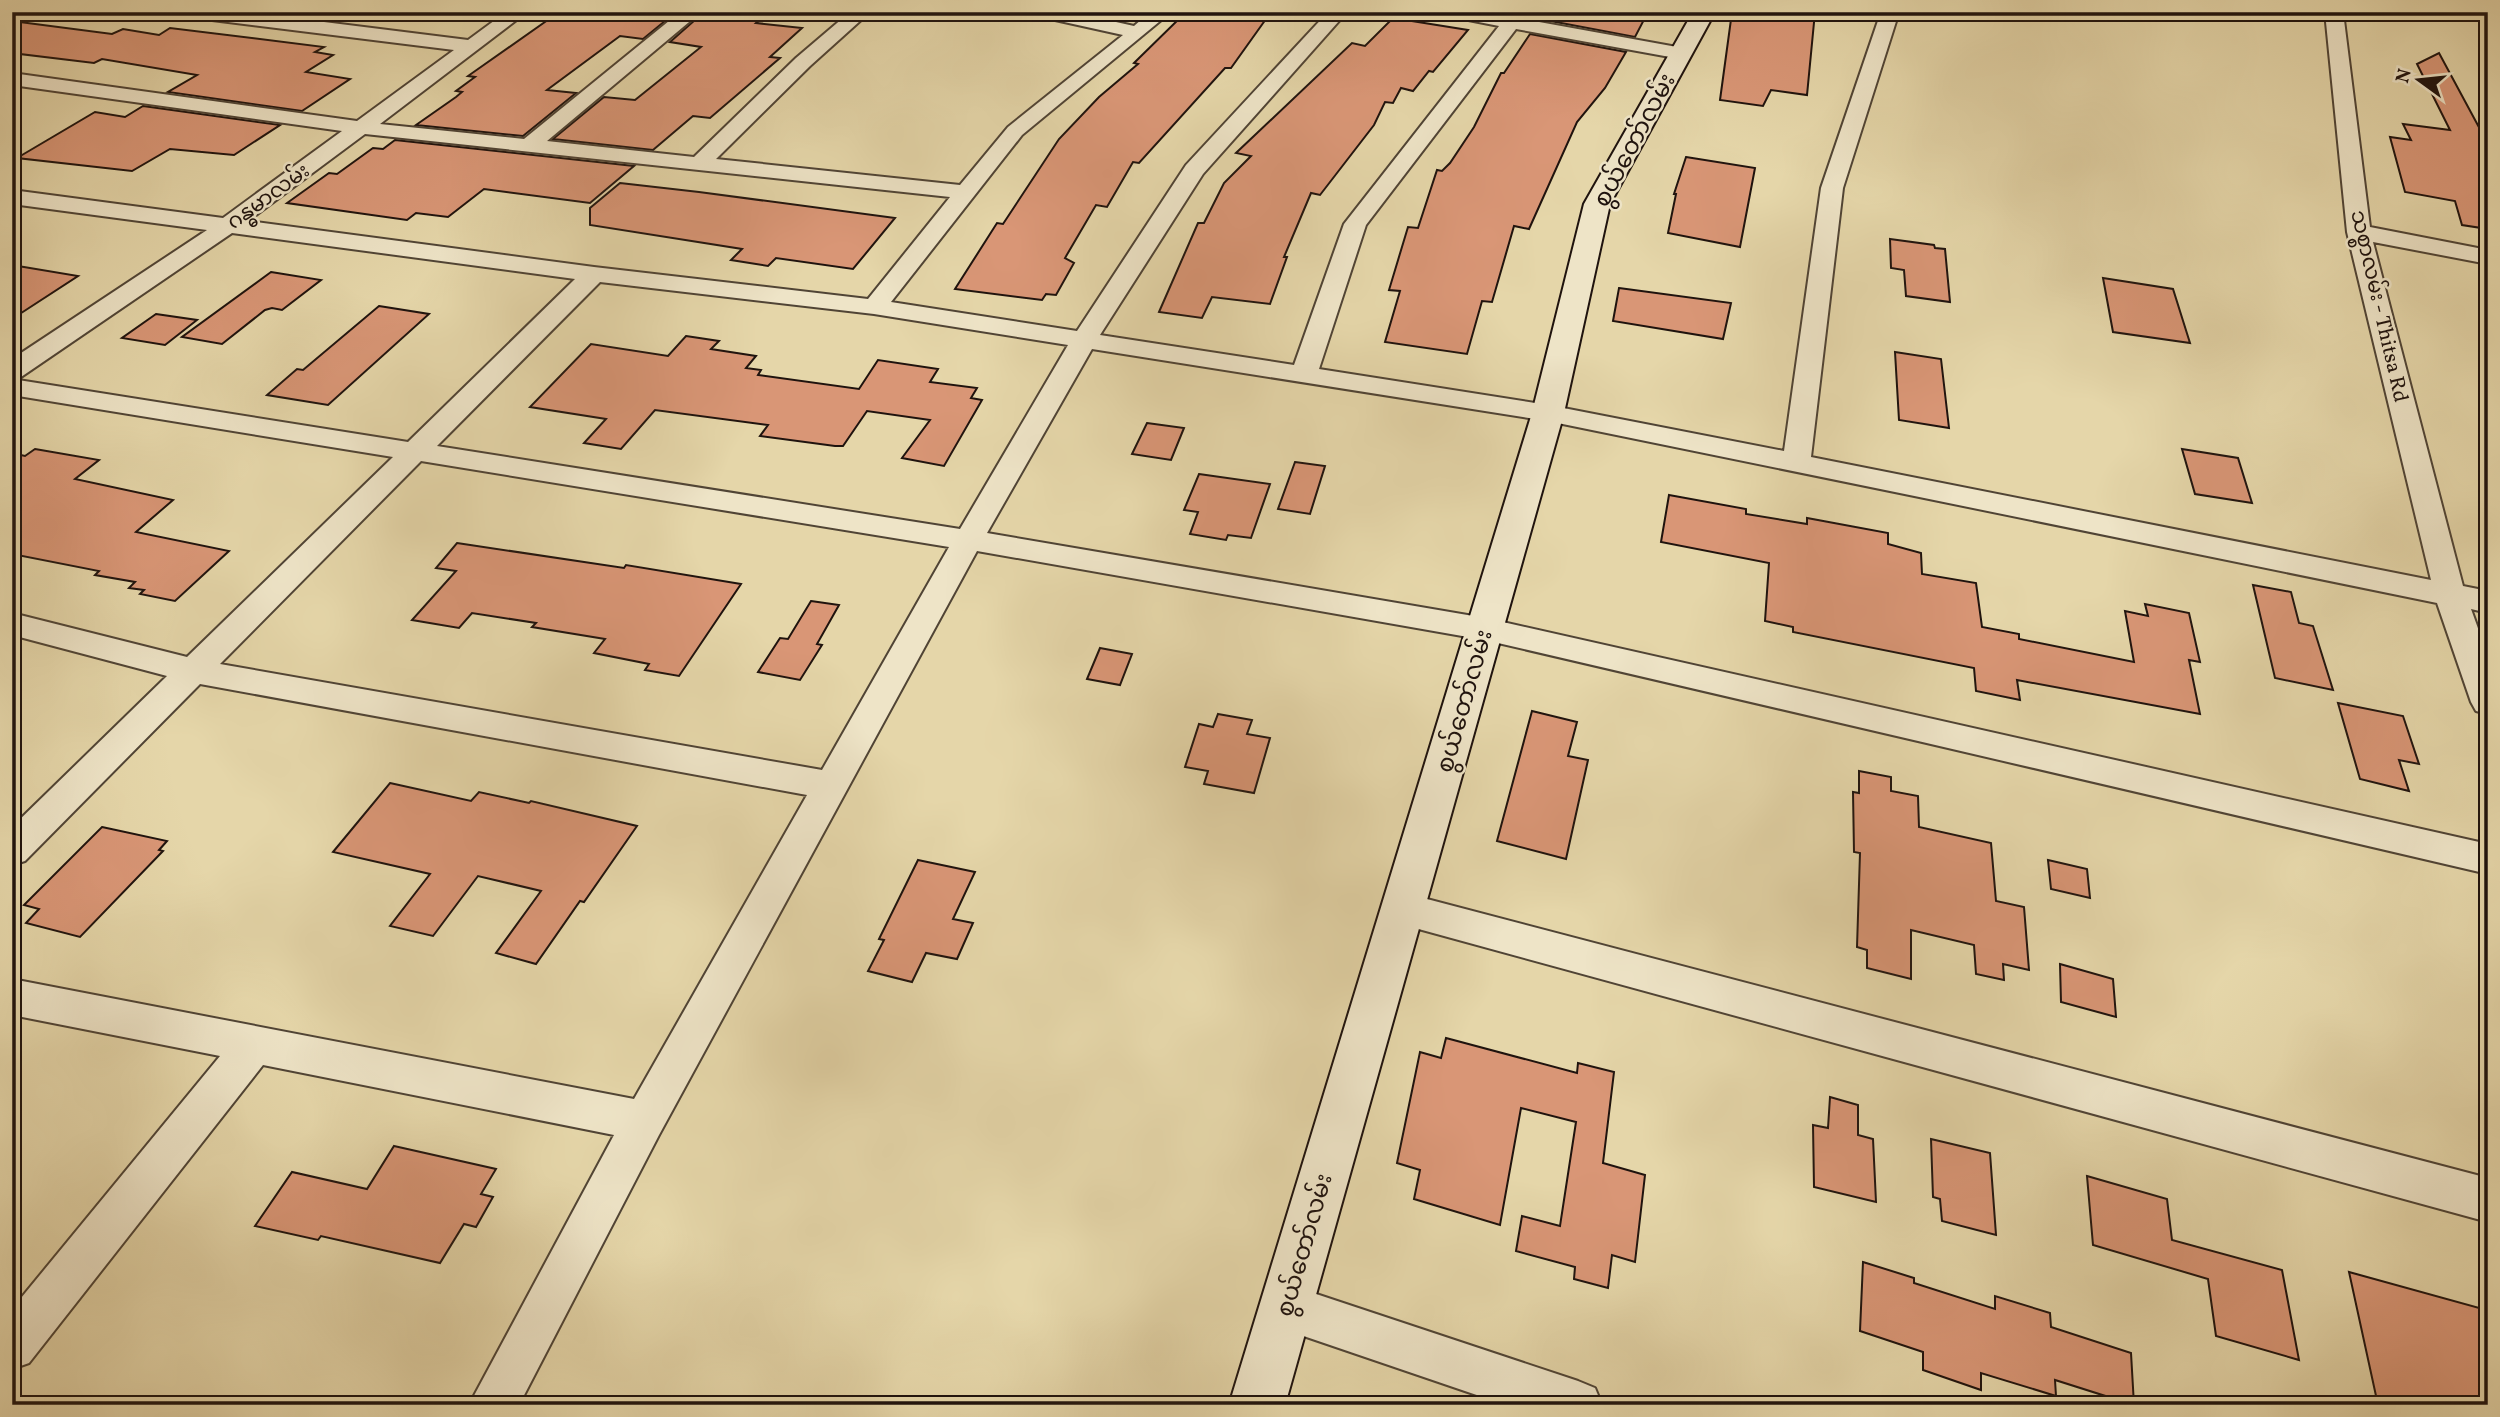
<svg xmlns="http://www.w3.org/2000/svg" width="2500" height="1417" viewBox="0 0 2500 1417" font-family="Vollkorn,'Noto Sans Myanmar',serif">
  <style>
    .building { fill: #d99676; stroke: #1f130e; stroke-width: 2 }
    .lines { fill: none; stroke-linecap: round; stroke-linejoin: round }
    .street-casing { stroke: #504435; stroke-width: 4 }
    .secondary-casing { stroke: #1f130e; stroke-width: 4 }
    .street { fill: #eee4c7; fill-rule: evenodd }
    .secondary { fill: #eee4c7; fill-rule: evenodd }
    .labels { text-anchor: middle; stroke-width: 5; stroke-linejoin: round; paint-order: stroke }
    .far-street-label { font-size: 21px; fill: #1f130e; stroke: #eee4c7 }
    .street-label { font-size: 24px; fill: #1f130e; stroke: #eee4c7 }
  </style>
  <rect width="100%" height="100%" fill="#e5d6a9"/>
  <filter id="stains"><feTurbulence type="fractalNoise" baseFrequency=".00286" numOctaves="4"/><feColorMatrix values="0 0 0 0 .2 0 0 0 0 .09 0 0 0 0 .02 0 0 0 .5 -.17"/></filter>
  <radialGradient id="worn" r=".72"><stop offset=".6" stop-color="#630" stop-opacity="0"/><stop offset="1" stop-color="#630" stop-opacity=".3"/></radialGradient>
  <g class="building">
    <polygon points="568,12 676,12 643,39 620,36 547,90 576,93 523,136 416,125 456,97 462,92 456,91 475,77 468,76 552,17 559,18"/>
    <polygon points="704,12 769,12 756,23 802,28 770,57 780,58 710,118 693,116 653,150 553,139 604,97 635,100 701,47 670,42"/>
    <polygon points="1186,12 1271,12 1231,68 1225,68 1139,163 1133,162 1107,207 1096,205 1065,258 1074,263 1056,295 1046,294 1042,300 955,289 997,223 1003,224 1059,139 1099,97 1138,64 1134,63"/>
    <polygon points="1545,12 1648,12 1635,37 1540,19"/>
    <polygon points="1732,12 1815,12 1807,95 1771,90 1763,106 1720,100"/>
    <polygon points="1393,18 1468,30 1433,72 1429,71 1413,91 1401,88 1393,103 1385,102 1374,125 1320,195 1311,193 1284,257 1287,257 1270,304 1212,297 1202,318 1159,312 1198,223 1204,223 1224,183 1251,156 1236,153 1352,43 1365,46"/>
    <polygon points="12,21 112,34 123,29 159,35 170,28 324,47 315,52 333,55 306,72 350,79 302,111 168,92 197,75 102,59 94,63 12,53"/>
    <polygon points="1530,34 1626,52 1605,88 1577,122 1529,229 1514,226 1492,302 1482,301 1467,354 1385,342 1400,291 1389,290 1408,227 1418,228 1437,170 1442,171 1450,163 1474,127 1501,73 1504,73"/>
    <polygon points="2439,53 2488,144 2488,229 2462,225 2455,201 2405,192 2390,137 2411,140 2403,124 2450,130 2417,64"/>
    <polygon points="143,106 280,125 234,155 170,149 132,171 17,158 95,112 125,117"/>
    <polygon points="395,140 634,166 590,203 484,189 448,217 416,213 407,220 287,203 329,173 337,174 373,148 383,149"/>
    <polygon points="1686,157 1755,168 1740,247 1668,233 1676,194 1674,194"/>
    <polygon points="620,183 699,192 895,218 853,269 776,258 768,266 731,260 742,249 590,225 590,208"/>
    <polygon points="1890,239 1934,245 1935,248 1945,249 1950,302 1906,296 1904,270 1891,268"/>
    <polygon points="12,265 78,276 12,319"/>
    <polygon points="271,272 321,280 282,310 272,308 265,310 222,344 182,337"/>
    <polygon points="2103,278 2173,289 2190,343 2113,332"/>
    <polygon points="1619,288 1731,303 1723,339 1613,321"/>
    <polygon points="379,306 429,314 328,405 267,395 297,369 303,370"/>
    <polygon points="156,314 197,320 165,345 122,338"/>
    <polygon points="686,336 719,341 711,349 756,356 746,368 761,370 758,375 859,389 878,360 938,369 930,382 977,388 971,398 982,400 944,466 902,458 930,420 867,411 843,446 835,446 760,436 768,425 655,410 621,449 584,443 606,419 530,407 591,344 668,356"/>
    <polygon points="1895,352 1941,359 1949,428 1899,420"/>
    <polygon points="1147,423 1184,428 1171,460 1132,454"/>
    <polygon points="35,449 99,460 75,479 173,500 136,532 229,551 175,601 140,594 144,590 129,588 135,582 95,575 99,571 12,554 12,453 25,456"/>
    <polygon points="2182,449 2238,458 2252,503 2195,494"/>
    <polygon points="1295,462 1325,466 1310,514 1278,509"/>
    <polygon points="1199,474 1270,484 1251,538 1228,535 1226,540 1190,534 1198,512 1184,510"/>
    <polygon points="1669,495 1746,509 1746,514 1807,524 1807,518 1888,533 1888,544 1921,553 1922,574 1976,583 1982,627 2019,634 2019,639 2134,662 2125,611 2148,616 2145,604 2189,613 2200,662 2189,660 2200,714 2017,680 2020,700 1976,691 1974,668 1793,632 1793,627 1765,621 1769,563 1661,542"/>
    <polygon points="457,543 624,568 626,565 741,584 679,676 645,670 649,664 594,653 605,639 532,627 536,623 472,613 459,628 412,620 456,571 436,568"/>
    <polygon points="2253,585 2291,592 2299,623 2313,626 2333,690 2275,678"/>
    <polygon points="811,601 839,605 817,644 822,645 800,680 758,672 780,638 788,639"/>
    <polygon points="1100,648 1132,654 1120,685 1087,679"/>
    <polygon points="2338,703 2403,716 2419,764 2399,760 2409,791 2360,779"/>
    <polygon points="1532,711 1577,722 1568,756 1588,760 1566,859 1497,841"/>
    <polygon points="1218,714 1252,720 1247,734 1270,738 1254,793 1204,784 1208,771 1185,767 1199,724 1213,727"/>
    <polygon points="1859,771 1891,777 1891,791 1918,796 1919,827 1991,843 1996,901 2024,907 2029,970 2003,964 2004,980 1976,974 1974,945 1911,930 1911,979 1867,968 1867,950 1857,947 1860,853 1854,852 1853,792 1859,793"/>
    <polygon points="390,783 471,801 479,792 529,803 531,801 637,826 584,902 580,901 536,964 496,953 541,891 478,876 433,936 390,926 430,874 333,852"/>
    <polygon points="102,827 167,841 159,850 163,851 80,937 26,923 39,909 24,905"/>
    <polygon points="918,860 975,872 953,919 973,923 957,959 926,953 912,982 868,971 884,940 879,939"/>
    <polygon points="2048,860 2087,869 2090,898 2051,889"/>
    <polygon points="2060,964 2113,979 2116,1017 2061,1002"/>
    <polygon points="1446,1038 1577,1073 1578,1063 1614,1072 1603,1163 1645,1175 1635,1262 1612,1255 1608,1288 1574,1279 1575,1267 1516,1251 1522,1216 1560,1226 1576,1122 1521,1108 1500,1225 1414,1199 1420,1170 1397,1163 1420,1052 1441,1058"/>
    <polygon points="1830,1097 1858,1105 1858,1135 1873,1139 1876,1202 1814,1187 1813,1125 1828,1128"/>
    <polygon points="1931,1139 1990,1153 1996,1235 1942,1221 1940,1199 1933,1197"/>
    <polygon points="394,1146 496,1169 481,1194 493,1197 476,1227 464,1224 440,1263 321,1236 318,1240 255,1226 292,1172 367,1189"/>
    <polygon points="2087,1176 2167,1199 2172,1240 2282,1270 2299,1360 2216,1336 2208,1279 2093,1245"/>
    <polygon points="1863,1262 1914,1278 1914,1283 1995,1309 1995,1296 2050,1313 2051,1327 2131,1353 2134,1405 2055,1380 2056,1396 1981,1373 1981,1390 1923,1370 1923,1352 1860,1331"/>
    <polygon points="2349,1272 2483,1309 2488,1327 2488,1405 2378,1405"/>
  </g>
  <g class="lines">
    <g class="street-casing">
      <g id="street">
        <path d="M187,12H243L468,40L506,12H527L380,124L524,139L680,12H701L547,141L694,157L796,58L850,12H870L810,66L716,159L960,185L1008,127L1123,35L1037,16L1035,12H1071L1134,26L1150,12H1171L1022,135L891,302L1077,331L1186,165L1328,12H1347L1203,174L1100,335L1294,365L1344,224L1499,26L1448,16L1446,12H1487L1506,16L1509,12H1528L1523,19L1688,49L1691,53L1688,57L1681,59L1516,29L1366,225L1319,369L1548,405L1784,451L1821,188L1881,12H1899L1843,188L1811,457L2431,580L2347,232L2325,12H2343L2370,227L2488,250V264L2373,242L2463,586L2488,591V613L2471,609L2488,656V714L2476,711L2471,702L2437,603L1548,421L1092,349L987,533L1485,618L2488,844V874L1485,640L977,551L659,1135L519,1405H469L614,1135L263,1065L29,1363L12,1369V1309L220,1056L12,1015V979L634,1099L807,795L200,684L25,861L12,865V827L167,676L12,635V613L187,657L393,457L12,395V379L408,442L575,279L232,233L21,377L12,379V359L207,230L12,204V190L223,218L342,131L12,85V73L357,121L454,50L196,18ZM365,134L950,197L868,299L594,267L248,221ZM600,282L874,314L1068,345L960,529L437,446ZM421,461L949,547L822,770L220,664Z"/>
        <polygon points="1404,893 2488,1178 2488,1222 1404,925 1391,920 1385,909 1391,898"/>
        <polygon points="1286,1284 1578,1381 1595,1388 1602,1405 1506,1405 1286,1330 1270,1323 1263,1307 1270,1291"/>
      </g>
    </g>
    <g class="secondary-casing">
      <polygon id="secondary" points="1693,12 1715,12 1610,204 1564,413 1285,1405 1229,1405 1532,413 1584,204"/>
    </g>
    <use href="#street" class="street"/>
    <use href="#secondary" class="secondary"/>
  </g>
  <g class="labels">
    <g class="far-street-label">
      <text transform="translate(268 196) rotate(-36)" y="7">ဂန္ဓမာလမ်း</text>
      <text transform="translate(2380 306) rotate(77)" y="7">သစ္စာလမ်း - Thitsa Rd</text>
    </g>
    <g class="street-label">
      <text transform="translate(1634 140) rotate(-62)" y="8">စွယ်တော်လမ်း</text>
      <text transform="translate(1464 701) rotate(-74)" y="8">စွယ်တော်လမ်း</text>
      <text transform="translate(1304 1245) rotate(-74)" y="8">စွယ်တော်လမ်း</text>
    </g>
  </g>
  <rect width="2500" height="1417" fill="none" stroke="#e5d6a9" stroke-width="42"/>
  <rect x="14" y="14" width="2472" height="1389" fill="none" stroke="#1f130e" stroke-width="3.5"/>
  <rect x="21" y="21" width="2458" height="1375" fill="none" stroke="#1f130e" stroke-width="2"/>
  <g transform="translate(2419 80) rotate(285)" stroke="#eee4c7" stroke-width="5" paint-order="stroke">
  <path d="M0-5L12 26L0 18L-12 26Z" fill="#1f130e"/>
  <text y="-10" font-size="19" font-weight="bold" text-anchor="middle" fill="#1f130e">N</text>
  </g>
  <rect width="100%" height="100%" filter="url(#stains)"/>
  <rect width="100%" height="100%" fill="url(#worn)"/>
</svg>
